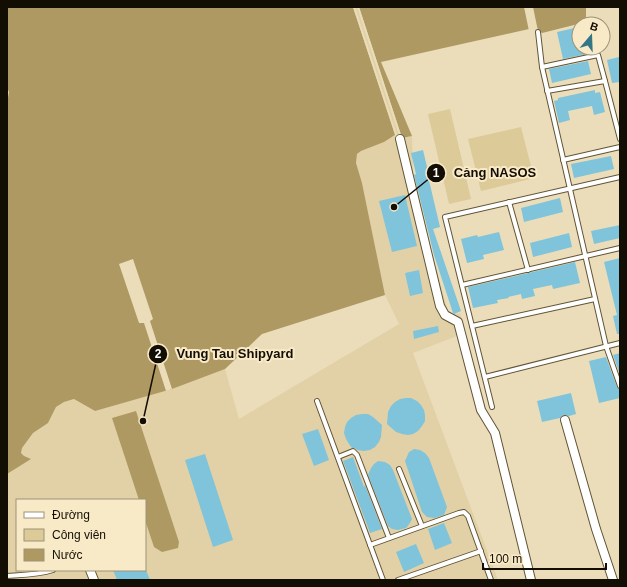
<svg xmlns="http://www.w3.org/2000/svg" width="627" height="587" viewBox="0 0 627 587" font-family="Arial,sans-serif">
  <style>
    .built { fill: #e2d1a7; fill-rule: evenodd }
    .green { fill: #ddca99 }
    .water { fill: #ae9963 }
    .pier { fill: #ebddba }
    .building { fill: #7fc4da }
    .lines { fill: none; stroke-linecap: round; stroke-linejoin: round }
    .lane-casing { stroke: #615436; stroke-width: 6 }
    .street-casing { stroke: #615436; stroke-width: 10 }
    .lane { stroke: #fff; stroke-width: 4 }
    .street { stroke: #fff; stroke-width: 8 }
    .leader { fill: none; stroke: #130e04; stroke-width: 1.5 }
    .callout-dot { fill: #130e04; stroke: #f9eac7; stroke-width: 1.5 }
    .mark-label { font-size: 12px; text-anchor: middle; font-weight: bold; fill: #fff }
    .callout-label { font-size: 13px; text-anchor: middle; font-weight: bold; fill: #130e04; stroke: #f9eac7; stroke-width: 4; stroke-linejoin: round; paint-order: stroke }
  </style>
  <rect width="100%" height="100%" fill="#ebddba"/>
  <path class="built" d="M353,7H359L402,138L412,136L413,175L426,231L449,315L460,313L487,412L477,415L457,336L413,353L498,580H7V474L30,459L24,457L21,453L22,448L33,433L48,423L56,407L64,402L74,399L95,411L172,389L225,369L239,419L399,324L385,295L362,183L356,164L357,154L361,151L384,142L395,135ZM17,500H145V570H17Z"/>
  <g class="green">
    <polygon points="450,109 471,199 449,204 428,114"/>
    <polygon points="521,127 534,178 481,191 468,139"/>
  </g>
  <g class="water">
    <polygon points="7,7 353,7 395,135 384,142 361,151 357,154 356,163 362,183 385,295 262,334 225,369 172,389 95,411 74,399 64,402 56,407 48,423 33,433 22,448 21,453 24,456 31,459 7,474 7,103 9,92 7,88"/>
    <polygon points="359,7 586,7 586,22 542,33 537,28 529,29 381,62 412,136 402,138"/>
    <polygon points="136,411 179,542 178,548 162,552 154,547 145,520 145,500 139,500 112,418"/>
  </g>
  <g class="pier">
    <polygon points="353,7 355,7 397,135 396,137"/>
    <polygon points="357,7 359,7 402,138 400,138"/>
    <polygon points="524,7 533,7 538,31 536,30 529,31"/>
    <polygon points="133,259 153,319 150,321 172,389 166,391 144,323 139,323 119,264"/>
  </g>
  <g class="building">
    <polygon points="579,27 579,48 585,48 587,54 563,59 557,32"/>
    <polygon points="619,57 620,63 620,82 612,83 607,60"/>
    <polygon points="588,61 591,74 552,83 549,69"/>
    <polygon points="595,90 595,93 600,92 605,112 594,115 592,106 568,111 570,120 559,123 554,101 558,100 558,98"/>
    <polygon points="423,150 428,171 427,172 440,227 433,229 461,311 454,314 453,313 434,255 414,175 416,174 411,153"/>
    <polygon points="611,156 614,169 574,178 571,164"/>
    <polygon points="405,195 417,246 392,252 379,201"/>
    <polygon points="560,198 563,212 524,222 521,208"/>
    <polygon points="620,225 620,238 594,244 591,231"/>
    <polygon points="499,232 504,250 483,255 484,259 467,263 461,239 477,235 478,237"/>
    <polygon points="569,233 572,247 533,257 530,243"/>
    <polygon points="620,258 620,334 617,334 613,316 617,315 604,262"/>
    <polygon points="575,262 580,283 553,289 552,285 533,289 535,296 522,299 521,294 508,297 509,298 497,300 498,303 473,308 468,287"/>
    <polygon points="419,270 423,293 410,296 405,273"/>
    <polygon points="438,326 439,332 414,339 413,331"/>
    <polygon points="620,353 620,375 613,355"/>
    <polygon points="606,357 617,387 620,389 620,398 599,403 589,361"/>
    <polygon points="571,393 576,414 569,416 564,415 560,418 542,422 537,401"/>
    <polygon points="406,398 411,398 417,401 421,405 424,410 425,415 425,421 422,426 418,431 413,434 408,435 402,434 396,432 387,424 388,412 391,406 395,402 400,399"/>
    <polygon points="362,414 368,414 373,417 382,425 381,437 379,442 375,447 370,450 364,451 357,450 355,448 352,448 349,444 346,439 344,433 345,427 347,422 351,418 356,415"/>
    <polygon points="318,429 329,460 314,466 302,434"/>
    <polygon points="414,449 420,450 425,453 429,458 447,507 444,515 434,518 427,517 422,512 405,461 409,452"/>
    <polygon points="205,454 233,540 213,547 185,460"/>
    <polygon points="353,457 364,487 365,485 382,529 370,533 343,461"/>
    <polygon points="378,461 385,462 390,465 393,470 412,519 410,523 406,528 398,530 392,529 388,526 368,475 371,468 374,464"/>
    <polygon points="444,523 452,543 435,550 428,529"/>
    <polygon points="416,544 424,563 404,572 396,552"/>
    <polygon points="113,570 146,570 150,580 117,580"/>
  </g>
  <g class="lines">
    <g class="lane-casing">
      <g id="lane">
        <polyline points="538,32 542,67 606,346 620,386"/>
        <polyline points="542,67 598,55 605,81"/>
        <polyline points="547,91 605,81 620,139"/>
        <polyline points="563,160 620,147"/>
        <polyline points="509,202 528,270"/>
        <polyline points="462,285 620,248"/>
        <polyline points="472,326 595,299"/>
        <polyline points="485,377 620,343"/>
        <polyline points="317,401 383,580"/>
        <polyline points="492,407 445,217 620,177"/>
        <polyline points="338,457 353,451 357,455 389,538"/>
        <polyline points="399,469 422,526"/>
        <polyline points="370,545 459,513 464,512 468,516 491,580"/>
        <path d="M7,576C23,575 38,575 53,570"/>
        <polyline points="398,580 481,551"/>
      </g>
    </g>
    <g class="street-casing">
      <g id="street">
        <polyline points="400,139 440,306 445,315 458,322 481,410 495,433 531,580"/>
        <polyline points="565,420 596,529 613,580"/>
        <polyline points="90,570 94,580"/>
      </g>
    </g>
    <use href="#lane" class="lane"/>
    <use href="#street" class="street"/>
  </g>
  <path class="leader" d="M394 207L436 173M143 421L158 354"/>
  <g class="callout-dot">
    <circle cx="394" cy="207" r="4"/>
    <circle cx="143" cy="421" r="4"/>
    <circle cx="436" cy="173" r="10"/>
    <circle cx="158" cy="354" r="10"/>
  </g>
  <g class="mark-label">
    <text x="436" y="177">1</text>
    <text x="158" y="358">2</text>
  </g>
  <g class="callout-label">
    <text x="495" y="177">Cảng NASOS</text>
    <text x="235" y="358">Vung Tau Shipyard</text>
  </g>
  <rect width="627" height="587" fill="none" stroke="#130e04" stroke-width="16"/>
  <rect x="16" y="499" width="130" height="72" fill="#f9eac7" stroke="#9d9279"/>
  <rect x="24" y="512" width="20" height="6" fill="#ffffff" stroke="#9d9279"/>
  <text x="52" y="519" font-size="12" fill="#130e04">Đường</text>
  <rect x="24" y="529" width="20" height="12" fill="#ddca99" stroke="#9d9279"/>
  <text x="52" y="539" font-size="12" fill="#130e04">Công viên</text>
  <rect x="24" y="549" width="20" height="12" fill="#ae9963" stroke="#9d9279"/>
  <text x="52" y="559" font-size="12" fill="#130e04">Nước</text>
  <g transform="translate(591 36) rotate(19)"><circle r="19" fill="#f9eac7" stroke="#9d9279"/>
  <path d="M0-3L7 15L0 10L-7 15Z" fill="#347588"/>
  <text y="-6" font-size="11" font-weight="bold" text-anchor="middle" fill="#130e04">B</text>
  </g>
  <path d="M483 563v6h123v-6" fill="none" stroke="#130e04" stroke-width="2"/>
  <text x="489" y="563" font-size="12" fill="#130e04" stroke="#f9eac7" stroke-width="3" paint-order="stroke">100 m</text>
</svg>
